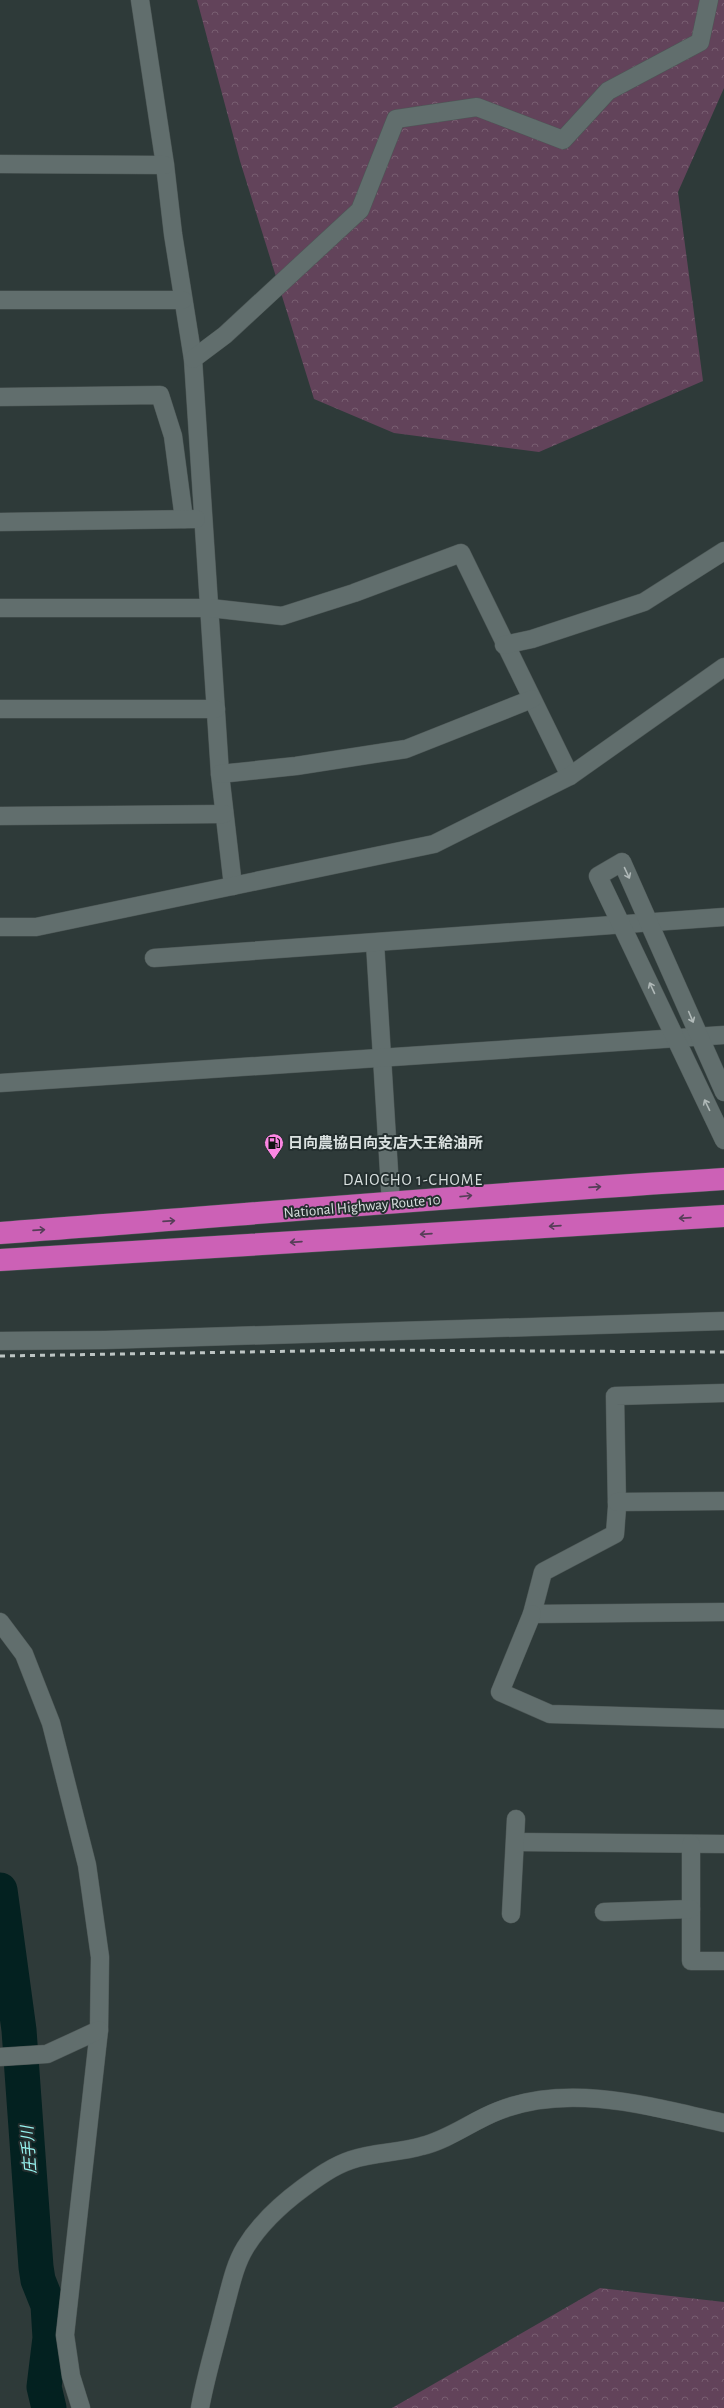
<svg xmlns="http://www.w3.org/2000/svg" width="724" height="2408" viewBox="0 0 724 2408" font-family="'Alegreya Sans','Noto Sans JP',sans-serif">
  <style>
    .forest { fill: url(#forest-crowns) }
    .lines { fill: none; stroke-linecap: round; stroke-linejoin: round }
    .river { stroke: #032120; stroke-width: 35 }
    .minor-casing { stroke: #4d5756; stroke-width: 19 }
    .highway-casing { stroke: #4d5756; stroke-width: 23 }
    .minor { stroke: #616e6d; stroke-width: 18 }
    .highway { stroke: #cc61b6; stroke-width: 22 }
    .rail { stroke: #bdc5c4; stroke-width: 3; stroke-dasharray: 5 5; stroke-linecap: butt }
    .oneway { stroke: #b0b9b8 }
    .oneway2 { stroke: #563e58 }
    .labels { text-anchor: middle; stroke-width: 4; stroke-linejoin: round; paint-order: stroke }
    .poi-label { font-size: 15px; font-weight: bold; fill: #dae1e0; stroke: #242f2f; text-anchor: start }
    .street-label { font-size: 15px; fill: #dae1e0; stroke: #242f2f }
    .neighbourhood-label { font-size: 16px; letter-spacing: 1px; fill: #dae1e0; stroke: #242f2f }
    .water-label { font-size: 16px; font-style: italic; fill: #97f4f0; stroke: #242f2f }
  </style>
  <defs>
    <pattern id="forest-crowns" width="20" height="18" patternUnits="userSpaceOnUse"><rect width="20" height="18" fill="#62435a"/><path d="M2 6a3 3 0 1 1 6 0M12 15a3 3 0 1 1 6 0" fill="none" stroke="#785e71"/></pattern>
  </defs>
  <rect width="100%" height="100%" fill="#2e3a39"/>
  <g class="forest">
    <polygon points="197,0 724,0 724,88 678,192 703,381 539,452 394,433 314,399 240,161"/>
    <polygon points="600,2288 724,2302 724,2408 392,2408"/>
  </g>
  <g class="lines">
    <polyline class="river" points="0,1890 19,2030 36,2267 38,2280 48,2305 50,2338 44,2387 49,2408"/>
    <g class="minor-casing">
      <g id="minor">
        <polyline points="140,0 165,165 173,234 193,359 220,774 233,886"/>
        <polyline points="0,164 165,165"/>
        <polyline points="0,300 183,300"/>
        <polyline points="193,359 225,335 360,210 396,119 477,107 563,140 608,91 700,42 709,0"/>
        <polyline points="0,397 160,395 173,436 184,519"/>
        <polyline points="0,522 196,519"/>
        <polyline points="0,608 210,608 282,616 354,593 461,553 570,776"/>
        <polyline points="504,645 532,639 644,602 724,551"/>
        <polyline points="0,709 216,709"/>
        <polyline points="220,774 296,766 406,749 532,699"/>
        <polyline points="0,816 224,814"/>
        <polyline points="0,927 36,927 434,844 570,776 724,667"/>
        <polyline points="375,943 391,1204"/>
        <polyline points="154,958 724,917"/>
        <polyline points="0,1083 724,1035"/>
        <polyline points="724,1092 622,862 598,876 724,1140"/>
        <polyline points="0,1341 105,1340 724,1321"/>
        <polyline points="724,1393 615,1396 617,1507 615,1534 543,1572 532,1614 724,1612"/>
        <polyline points="617,1502 724,1501"/>
        <polyline points="532,1614 500,1692 550,1714 724,1719"/>
        <polyline points="0,1622 24,1654 51,1723 87,1865 100,1957 99,2030 65,2335 71,2376 81,2408"/>
        <polyline points="516,1842 724,1844"/>
        <polyline points="691,1844 691,1961 724,1961"/>
        <polyline points="604,1912 691,1909"/>
        <polyline points="511,1914 516,1819"/>
        <polyline points="0,2057 47,2054 99,2030"/>
        <path d="M200,2408C206,2375 216,2343 224,2310C230,2289 234,2266 245,2248C260,2223 280,2205 303,2188C318,2177 333,2166 351,2160C374,2152 399,2153 422,2146C450,2139 472,2121 498,2111C569,2082 653,2107 724,2123"/>
      </g>
    </g>
    <g class="highway-casing">
      <g id="highway">
        <path d="M0,1233C241,1215 482,1194 724,1179"/>
        <polyline points="0,1260 724,1216"/>
      </g>
    </g>
    <use href="#minor" class="minor"/>
    <use href="#highway" class="highway"/>
    <polyline class="rail" points="0,1356 366,1350 724,1352"/>
  </g>
  <defs><path id="oneway-shaft" d="M-6 0H5M1.5-3L5.5 0L1.5 3" fill="none" stroke-width="1.6" stroke-linecap="round" stroke-linejoin="round"/></defs>
  <g class="oneway">
    <use href="#oneway-shaft" transform="translate(627 873) rotate(65)"/>
    <use href="#oneway-shaft" transform="translate(652 988) rotate(-115)"/>
    <use href="#oneway-shaft" transform="translate(691 1017) rotate(67)"/>
    <use href="#oneway-shaft" transform="translate(707 1105) rotate(-116)"/>
  </g>
  <g class="oneway2">
    <use href="#oneway-shaft" transform="translate(595 1187) rotate(-4)"/>
    <use href="#oneway-shaft" transform="translate(466 1196) rotate(-6)"/>
    <use href="#oneway-shaft" transform="translate(685 1218) rotate(176)"/>
    <use href="#oneway-shaft" transform="translate(169 1221) rotate(-4)"/>
    <use href="#oneway-shaft" transform="translate(555 1226) rotate(176)"/>
    <use href="#oneway-shaft" transform="translate(39 1230) rotate(-4)"/>
    <use href="#oneway-shaft" transform="translate(426 1234) rotate(176)"/>
    <use href="#oneway-shaft" transform="translate(296 1242) rotate(176)"/>
  </g>
  <defs>
    <g id="fuel-pin" transform="scale(1)"><path d="M0 17L-7.5 6A9.5 9.5 0 1 1 7.5 6Z" fill="#fc86e3" stroke="#242f2f"/><path d="M-5.5-6h7V0h2V4h1.3V-2.5L3-4.5l.8-.8L6-3V5H2.5V1h-1V6h-7ZM-4.2-4.7v3.2H.2V-4.7Z" fill="#111"/></g>
  </defs>
  <g fill-rule="evenodd">
    <use href="#fuel-pin" x="274" y="1143"/>
  </g>
  <g class="labels">
    <g class="poi-label">
      <text x="288" y="1148">日向農協日向支店大王給油所</text>
    </g>
    <g class="street-label">
      <text transform="translate(362 1206) rotate(-5)" y="5">National Highway Route 10</text>
    </g>
    <g class="neighbourhood-label">
      <text x="413" y="1185">DAIOCHO 1-CHOME</text>
    </g>
    <g class="water-label">
      <text transform="translate(28 2150) rotate(-94)" y="6">庄手川</text>
    </g>
  </g>
</svg>
